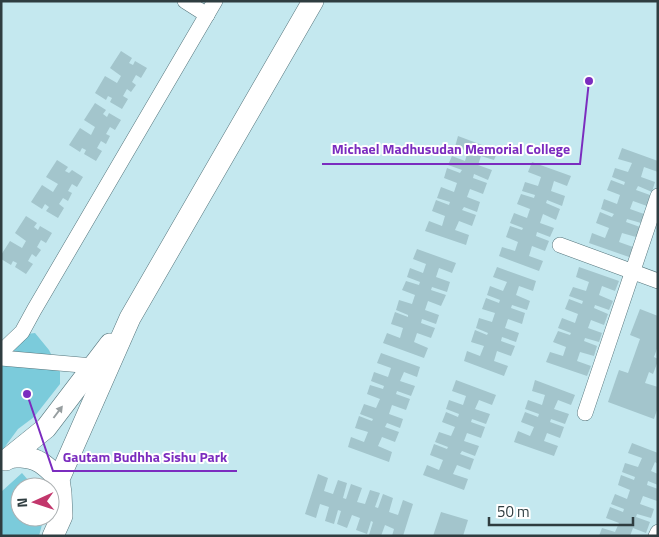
<svg xmlns="http://www.w3.org/2000/svg" width="659" height="537" viewBox="0 0 659 537" font-family="'Titillium Web',sans-serif">
  <style>
    .green { fill: #7bcbdb }
    .building { fill: #a3c5cc }
    .lines { fill: none; stroke-linecap: round; stroke-linejoin: round }
    .street-casing { stroke: #55757c; stroke-width: 16 }
    .secondary-casing { stroke: #55757c; stroke-width: 22 }
    .street { stroke: #fff; stroke-width: 15 }
    .secondary { stroke: #fff; stroke-width: 21 }
    .oneway { fill: #979ea0 }
    .leader { fill: none; stroke: #7b2cbf; stroke-width: 2 }
    .callout-dot { fill: #7b2cbf; stroke: #fff; stroke-width: 2 }
    .callout-label { font-size: 14px; text-anchor: middle; font-weight: bold; fill: #7b2cbf; stroke: #fff; stroke-width: 4; stroke-linejoin: round; paint-order: stroke }
  </style>
  <rect width="100%" height="100%" fill="#c4e8ef"/>
  <g class="green">
    <polygon points="35,333 49,350 60,372 60,384 34,417 18,429 1,452 1,343 18,335"/>
    <polygon points="22,473 34,487 20,487 20,517 44,517 39,536 1,536 1,492"/>
  </g>
  <g class="building">
    <polygon points="121,51 132,58 129,63 133,65 135,61 147,68 141,78 136,75 132,82 136,85 131,92 127,89 123,96 128,99 122,109 110,102 112,98 108,96 106,100 95,93 105,76 117,83 121,76 110,68"/>
    <polygon points="95,103 106,110 103,114 107,117 109,113 121,120 115,130 110,127 106,134 110,136 106,144 101,141 97,148 102,151 96,161 84,154 86,150 82,148 80,152 69,145 80,128 91,135 95,127 84,120"/>
    <polygon points="458,136 498,151 494,160 481,156 478,165 492,170 488,180 474,174 473,178 487,183 483,194 470,189 467,197 480,202 477,212 464,207 462,210 476,215 472,226 459,221 455,230 469,235 466,245 425,231 429,221 442,226 445,216 432,211 436,200 449,205 450,202 437,198 441,187 454,192 457,183 444,178 447,168 460,173 462,170 448,165 452,156 465,161 468,151 455,147"/>
    <polygon points="622,148 658,161 658,172 644,167 641,177 655,182 652,192 638,186 636,190 650,195 647,206 633,201 630,209 644,214 641,223 627,219 626,222 640,227 636,237 622,233 619,242 633,247 629,257 589,243 592,233 605,238 609,228 596,223 600,212 612,217 614,214 601,209 604,199 617,204 620,195 607,190 611,180 624,185 625,182 612,177 615,168 628,172 632,163 618,159"/>
    <polygon points="57,160 68,167 65,171 69,173 72,170 83,177 77,187 72,184 68,191 72,193 68,201 63,198 59,204 64,208 58,218 46,211 49,207 45,204 42,209 31,202 42,185 53,192 58,184 46,177"/>
    <polygon points="532,162 571,176 567,186 554,181 551,191 565,196 562,206 547,200 546,203 560,209 556,220 543,214 540,223 554,228 550,237 537,232 536,236 549,241 545,251 532,246 529,256 543,261 539,271 499,256 502,247 515,251 518,242 506,237 510,226 522,230 523,228 510,223 514,213 527,218 530,209 517,204 521,194 534,198 535,195 522,191 525,182 538,186 541,177 528,172"/>
    <polygon points="26,216 37,223 34,227 38,230 40,226 52,233 46,243 41,240 37,247 41,250 36,257 32,254 28,261 33,264 26,274 15,267 17,263 13,261 11,265 1,259 1,255 10,241 22,248 26,241 15,233"/>
    <polygon points="417,249 456,263 452,273 439,268 436,277 450,282 447,292 432,287 431,290 446,295 441,306 428,301 425,310 439,315 436,324 422,319 421,323 435,328 431,338 417,333 414,342 428,348 424,358 383,343 387,333 400,338 403,328 391,324 395,312 408,317 408,315 396,310 399,300 412,304 415,295 402,290 406,281 419,285 420,282 407,277 410,268 423,273 426,264 413,259"/>
    <polygon points="497,267 536,281 533,291 519,286 516,295 530,301 527,310 512,305 511,308 525,313 522,324 508,319 505,328 519,333 516,342 502,337 501,341 515,346 511,356 497,351 494,361 508,366 504,376 464,361 467,351 480,356 484,346 471,342 475,330 487,335 488,333 476,328 479,318 492,322 495,313 482,309 486,298 499,303 500,300 487,295 490,286 503,291 507,282 493,277"/>
    <polygon points="579,267 619,281 615,291 602,286 599,295 613,301 609,310 595,305 594,308 608,314 604,325 591,320 588,328 602,333 599,342 585,338 584,341 597,346 594,356 580,352 577,361 591,366 587,376 546,362 550,352 563,356 566,347 553,342 558,331 570,335 571,333 558,328 562,318 575,323 578,314 565,309 569,299 582,304 583,301 569,296 573,287 586,291 589,282 576,277"/>
    <polygon points="640,309 658,316 658,346 654,357 658,359 658,361 653,374 649,372 645,383 658,387 658,407 654,419 608,402 619,370 628,373 640,339 630,335"/>
    <polygon points="381,353 420,367 417,377 404,372 400,381 415,386 411,396 397,391 396,394 410,399 406,410 392,405 389,414 403,419 400,428 387,423 385,427 399,432 395,442 382,437 378,446 392,452 389,462 348,447 351,437 364,442 368,432 355,428 359,416 372,421 373,419 360,414 364,404 376,408 380,399 367,394 370,385 383,389 384,386 371,381 374,372 388,377 391,368 377,363"/>
    <polygon points="456,380 496,395 492,405 479,400 475,409 490,414 486,424 472,419 471,422 485,427 481,438 467,433 464,441 479,446 475,456 462,451 460,454 474,459 470,470 457,465 453,474 468,479 464,490 423,475 427,465 439,470 443,460 430,455 434,444 447,449 448,447 435,442 439,432 451,436 455,427 442,422 446,412 458,417 459,414 446,409 449,400 463,405 466,396 452,391"/>
    <polygon points="535,380 575,395 571,405 558,400 554,409 569,414 565,424 551,419 550,422 564,427 560,438 547,433 544,441 558,446 554,456 514,442 518,431 530,436 534,427 521,422 525,412 538,417 539,414 525,409 528,400 542,405 545,395 532,391"/>
    <polygon points="632,443 658,453 658,464 655,462 651,471 658,474 658,485 648,481 647,485 658,489 658,498 657,501 643,496 640,504 654,509 651,518 637,514 636,517 650,522 646,533 633,528 630,536 599,536 602,528 615,532 619,523 606,518 610,507 623,512 624,509 611,504 615,494 627,499 630,490 618,485 621,475 634,480 635,477 622,472 625,463 638,467 642,458 628,453"/>
    <polygon points="318,474 328,478 324,491 333,494 338,480 347,483 343,498 346,499 351,484 362,488 357,502 365,504 370,490 380,493 375,507 378,508 383,494 393,498 389,512 398,515 403,500 413,504 403,536 392,536 394,529 385,525 381,536 369,535 373,522 371,521 367,534 356,530 360,518 352,515 347,528 337,524 341,511 338,510 334,524 325,521 329,507 320,504 316,518 305,514"/>
    <polygon points="441,512 468,520 463,536 433,536"/>
  </g>
  <g class="lines">
    <g class="street-casing">
      <g id="street">
        <polyline points="185,1 207,15"/>
        <polyline points="560,245 658,281"/>
        <polyline points="1,352 22,332 34,310 215,1"/>
        <polyline points="1,358 93,366"/>
        <polyline points="585,413 658,196"/>
        <polyline points="656,536 658,532"/>
      </g>
    </g>
    <g class="secondary-casing">
      <g id="secondary">
        <polyline points="10,457 46,428 110,344"/>
        <path d="M6,460C11,456 15,457 21,457C40,458 47,467 59,479"/>
        <polyline points="53,536 62,516 61,493 59,479 130,318 313,1"/>
      </g>
    </g>
    <use href="#street" class="street"/>
    <use href="#secondary" class="secondary"/>
  </g>
  <defs><path id="oneway-solid" d="M-6-.8H1V-3.2L6.5 0L1 3.2V.8H-6Z" transform="scale(1.25)"/></defs>
  <use class="oneway" href="#oneway-solid" transform="translate(58 412) rotate(-53)"/>
  <path class="leader" d="M589 81L580 164H322M27 394L53 471H237"/>
  <g class="callout-dot">
    <circle cx="589" cy="81" r="5"/>
    <circle cx="27" cy="394" r="5"/>
  </g>
  <g class="callout-label">
    <text x="451" y="154">Michael Madhusudan Memorial College</text>
    <text x="145" y="462">Gautam Budhha Sishu Park</text>
  </g>
  <rect width="659" height="537" fill="none" stroke="#2f3d40" stroke-width="5"/>
  <g transform="translate(35 502) rotate(267)"><circle r="24" fill="#ffffff" stroke="#acb1b3"/>
  <path d="M0-4L9 19L0 12L-9 19Z" fill="#c2376c"/>
  <text y="-8" font-size="14" font-weight="bold" text-anchor="middle" fill="#2f3d40">N</text>
  </g>
  <path d="M489 517v8h144v-8" fill="none" stroke="#2f3d40" stroke-width="2.5"/>
  <text x="497" y="517" font-size="15" fill="#2f3d40" stroke="#ffffff" stroke-width="4" paint-order="stroke">50 m</text>
</svg>
